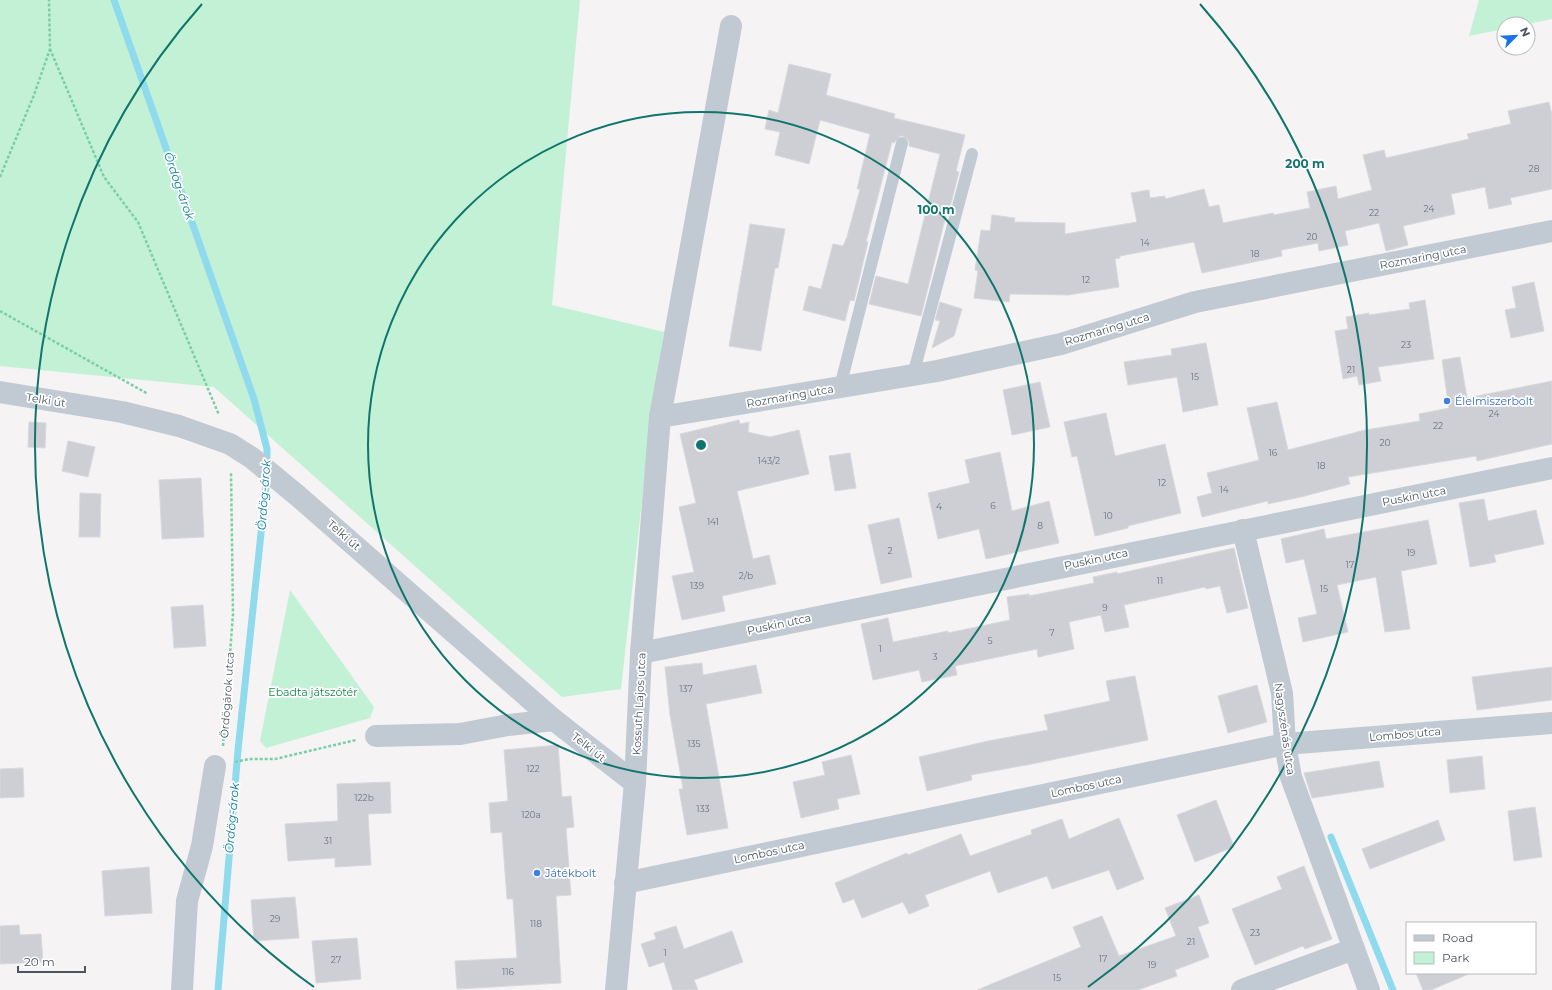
<svg xmlns="http://www.w3.org/2000/svg" width="1552" height="990" viewBox="0 0 1552 990" font-family="Montserrat,sans-serif">
  <style>
    .green { fill: #c3f1d5 }
    .lines { fill: none; stroke-linecap: round; stroke-linejoin: round }
    .stream { stroke: #90daee; stroke-width: 7 }
    .building { fill: #cdcfd5; stroke: #d7d9de }
    .path { stroke: #7ad0a6; stroke-width: 2.5; stroke-dasharray: 3 2; stroke-linecap: butt }
    .service { stroke: #c1cad2; stroke-width: 12 }
    .minor { stroke: #c1cad2; stroke-width: 22 }
    .ring { fill: none; stroke: #0f766e; stroke-width: 2 }
    .shop-dot { fill: #3f7fe0; stroke: #fff; stroke-width: 1.5 }
    .labels { text-anchor: middle; stroke-width: 3.5; stroke-linejoin: round; paint-order: stroke }
    .number-label { font-size: 9px; fill: #6b747e }
    .street-label { font-size: 11px; fill: #4a5661; stroke: #fff }
    .shop-label { font-size: 11px; fill: #366cbe; stroke: #fff; text-anchor: start }
    .park-label { font-size: 11px; fill: #17864f; stroke: #fff }
    .water-label { font-size: 12px; font-style: italic; fill: #0c7c9b; stroke: #fff }
    .centre { fill: #0f766e; stroke: #fff; stroke-width: 2 }
    .ring-label { font-size: 12px; text-anchor: middle; font-weight: bold; fill: #0f766e; stroke: #fff; stroke-width: 3.5; stroke-linejoin: round; paint-order: stroke }
  </style>
  <rect width="100%" height="100%" fill="#f5f3f3"/>
  <g class="green">
    <polygon points="0,0 580,0 552,305 664,332 654,393 621,689 562,697 214,387 0,366"/>
    <polygon points="1479,0 1552,0 1552,19 1528,24 1504,24 1504,29 1469,36"/>
    <polygon points="290,590 374,707 370,718 266,748 260,741"/>
  </g>
  <g class="lines">
    <g class="stream">
      <polyline points="114,0 254,399 267,449 267,464"/>
      <polyline points="1331,837 1393,990"/>
      <polyline points="218,990 238,750 267,477"/>
    </g>
  </g>
  <g class="building">
    <polygon points="789,64 831,74 826,95 895,114 894,118 965,135 956,171 959,172 948,215 946,215 921,316 869,304 876,276 908,284 940,154 909,146 909,141 903,136 900,136 894,143 892,142 866,242 868,242 854,301 850,300 845,321 803,310 809,286 821,289 833,244 843,246 847,237 860,189 857,189 870,134 820,120 809,164 775,155 780,132 765,129 769,110 778,113"/>
    <polygon points="1549,102 1552,115 1552,189 1510,198 1512,204 1489,209 1485,187 1451,194 1455,214 1403,226 1408,245 1386,251 1379,223 1345,231 1348,245 1319,251 1318,243 1281,250 1282,256 1202,273 1194,242 1120,256 1120,258 1115,259 1119,287 1068,295 1010,294 1009,302 974,298 978,271 975,270 981,230 990,231 992,215 1015,218 1014,222 1065,223 1065,234 1137,222 1131,193 1149,190 1150,198 1165,196 1165,199 1204,189 1209,207 1219,205 1223,223 1273,213 1274,215 1310,208 1307,192 1336,186 1338,199 1372,190 1363,155 1384,150 1386,158 1469,139 1467,134 1511,124 1508,111"/>
    <polygon points="750,224 785,229 778,268 775,268 761,351 729,346"/>
    <polygon points="1534,282 1544,331 1511,338 1505,310 1516,308 1512,287"/>
    <polygon points="1425,300 1434,359 1378,367 1381,381 1359,385 1357,376 1343,379 1335,331 1348,329 1346,317 1369,313 1369,315 1410,309 1409,303"/>
    <polygon points="940,302 962,309 954,336 932,348 940,321 935,320"/>
    <polygon points="1206,343 1218,405 1183,412 1177,377 1128,385 1124,362 1172,355 1171,349"/>
    <polygon points="1460,357 1467,398 1552,381 1552,444 1477,461 1476,456 1348,477 1350,484 1301,497 1268,504 1268,501 1202,517 1197,497 1212,493 1207,473 1259,460 1247,408 1277,402 1288,450 1365,430 1420,421 1419,414 1449,408 1442,360"/>
    <polygon points="1040,382 1050,427 1012,435 1003,390"/>
    <polygon points="1106,413 1115,456 1165,444 1181,513 1128,526 1128,528 1095,536 1077,456 1072,457 1064,422"/>
    <polygon points="739,420 740,424 749,422 748,432 770,437 799,430 809,474 737,491 753,559 769,555 776,584 722,596 725,611 682,620 672,576 694,572 679,507 696,503 680,434"/>
    <polygon points="29,422 46,423 45,448 28,447"/>
    <polygon points="68,441 95,447 88,477 62,471"/>
    <polygon points="1000,452 1012,511 1049,501 1059,543 986,559 979,529 938,539 928,493 970,483 965,460"/>
    <polygon points="850,453 856,488 835,491 829,456"/>
    <polygon points="201,478 204,537 162,539 159,480"/>
    <polygon points="80,493 101,494 100,537 79,537"/>
    <polygon points="1484,499 1488,521 1536,510 1544,544 1494,555 1496,562 1470,567 1459,503"/>
    <polygon points="899,518 912,577 881,584 868,525"/>
    <polygon points="1428,520 1437,564 1401,571 1410,629 1385,632 1376,577 1337,585 1348,632 1303,642 1298,618 1317,614 1304,559 1286,563 1281,539 1324,529 1326,539"/>
    <polygon points="1234,548 1248,608 1227,613 1220,586 1206,589 1205,587 1124,605 1129,627 1105,632 1101,615 1069,622 1074,649 1038,657 1037,649 955,666 957,675 922,682 919,670 873,680 861,624 888,618 893,642 948,631 948,633 1010,620 1007,597 1029,594 1029,596 1094,583 1093,577 1117,572 1117,574"/>
    <polygon points="203,605 206,646 174,648 171,607"/>
    <polygon points="702,663 703,675 756,665 762,693 706,704 728,828 687,835 679,789 683,789 670,715 665,667"/>
    <polygon points="1552,667 1552,700 1477,710 1472,677"/>
    <polygon points="1135,676 1148,740 1032,764 971,775 972,780 927,791 919,757 988,741 1048,730 1044,715 1110,701 1106,681"/>
    <polygon points="1257,685 1267,722 1228,733 1218,696"/>
    <polygon points="558,745 562,797 571,796 574,827 566,828 571,895 556,896 561,983 457,989 455,961 517,958 513,899 507,899 502,832 491,833 489,803 508,801 504,750"/>
    <polygon points="851,755 860,794 837,799 839,809 801,818 793,782 825,775 822,762"/>
    <polygon points="1482,756 1485,789 1450,793 1447,760"/>
    <polygon points="1379,761 1384,787 1312,798 1304,773"/>
    <polygon points="23,768 24,797 0,798 0,769"/>
    <polygon points="390,782 391,813 368,814 371,865 335,867 335,858 288,861 285,824 338,821 337,784"/>
    <polygon points="1216,800 1234,847 1195,862 1177,815"/>
    <polygon points="1535,807 1542,857 1514,861 1508,811"/>
    <polygon points="1119,818 1144,879 1117,890 1109,870 1052,889 1047,876 998,893 990,871 925,895 929,906 909,914 903,902 862,918 854,899 843,903 835,883 907,853 908,855 961,834 970,856 1032,834 1031,830 1062,819 1069,839"/>
    <polygon points="1438,820 1445,840 1370,869 1362,849"/>
    <polygon points="1304,866 1332,939 1305,949 1303,946 1255,965 1232,909 1282,889 1277,877"/>
    <polygon points="149,867 152,913 105,916 102,871"/>
    <polygon points="1199,895 1209,923 1198,927 1209,957 1175,970 1177,976 1138,990 977,990 1081,947 1073,927 1102,916 1119,956 1176,936 1165,908"/>
    <polygon points="295,897 299,938 254,941 251,900"/>
    <polygon points="19,925 20,935 41,934 43,962 0,964 0,926"/>
    <polygon points="676,926 684,949 732,931 743,962 694,980 698,990 673,990 664,962 649,967 641,944 656,939 654,933"/>
    <polygon points="357,938 361,979 316,983 312,941"/>
    <polygon points="1416,973 1471,973 1431,990 1423,990"/>
  </g>
  <g class="lines">
    <g class="path">
      <polyline points="50,49 104,177 138,222 219,415"/>
      <polyline points="0,177 34,95 50,49 49,0"/>
      <polyline points="0,311 148,394"/>
      <polyline points="223,746 233,614 231,472"/>
      <polyline points="235,762 249,759 275,759 356,740"/>
    </g>
    <g class="service">
      <polyline points="913,375 972,154"/>
      <polyline points="840,387 902,143"/>
    </g>
    <g class="minor">
      <polyline points="0,392 122,412 179,426 230,444 252,458 298,496 554,720 635,783"/>
      <polyline points="660,417 937,371 1061,344 1195,302 1552,231"/>
      <polyline points="1243,530 1282,693 1285,744 1291,777 1369,990"/>
      <polyline points="641,653 1552,468"/>
      <polyline points="376,736 460,734 508,725 554,720"/>
      <polyline points="625,883 1285,744 1552,723"/>
      <polyline points="182,990 187,901 202,846 215,766"/>
      <polyline points="616,990 635,783 641,653 660,417 731,26"/>
      <polyline points="1242,990 1354,949"/>
    </g>
  </g>
  <g class="ring">
    <circle cx="701" cy="445" r="333"/>
    <path d="M314 987A666 666 0 0 1 202 4M1200 4A666 666 0 0 1 1088 987"/>
  </g>
  <g class="shop-dot">
    <circle cx="1447" cy="401" r="4"/>
    <circle cx="537" cy="873" r="4"/>
  </g>
  <g class="labels">
    <g class="number-label">
      <text x="1534" y="172">28</text>
      <text x="1429" y="212">24</text>
      <text x="1374" y="216">22</text>
      <text x="1312" y="240">20</text>
      <text x="1145" y="246">14</text>
      <text x="1255" y="257">18</text>
      <text x="1086" y="283">12</text>
      <text x="1406" y="348">23</text>
      <text x="1351" y="373">21</text>
      <text x="1195" y="380">15</text>
      <text x="1494" y="417">24</text>
      <text x="1438" y="429">22</text>
      <text x="1385" y="446">20</text>
      <text x="1273" y="456">16</text>
      <text x="769" y="464">143/2</text>
      <text x="1321" y="469">18</text>
      <text x="1162" y="486">12</text>
      <text x="1224" y="493">14</text>
      <text x="993" y="509">6</text>
      <text x="939" y="510">4</text>
      <text x="1108" y="519">10</text>
      <text x="713" y="525">141</text>
      <text x="1040" y="529">8</text>
      <text x="890" y="554">2</text>
      <text x="1411" y="556">19</text>
      <text x="1350" y="568">17</text>
      <text x="746" y="579">2/b</text>
      <text x="1160" y="584">11</text>
      <text x="697" y="589">139</text>
      <text x="1324" y="592">15</text>
      <text x="1105" y="611">9</text>
      <text x="1052" y="636">7</text>
      <text x="990" y="644">5</text>
      <text x="880" y="652">1</text>
      <text x="935" y="660">3</text>
      <text x="686" y="692">137</text>
      <text x="694" y="747">135</text>
      <text x="533" y="772">122</text>
      <text x="364" y="801">122b</text>
      <text x="703" y="812">133</text>
      <text x="531" y="818">120a</text>
      <text x="328" y="844">31</text>
      <text x="275" y="922">29</text>
      <text x="536" y="927">118</text>
      <text x="1255" y="936">23</text>
      <text x="1191" y="945">21</text>
      <text x="665" y="956">1</text>
      <text x="1103" y="962">17</text>
      <text x="336" y="963">27</text>
      <text x="1152" y="968">19</text>
      <text x="508" y="975">116</text>
      <text x="1057" y="981">15</text>
    </g>
    <g class="street-label">
      <text transform="translate(1423 257) rotate(-11)" y="4">Rozmaring utca</text>
      <text transform="translate(1107 329) rotate(-17)" y="4">Rozmaring utca</text>
      <text transform="translate(790 396) rotate(-10)" y="4">Rozmaring utca</text>
      <text transform="translate(46 400) rotate(9)" y="4">Telki út</text>
      <text transform="translate(1414 496) rotate(-11)" y="4">Puskin utca</text>
      <text transform="translate(344 535) rotate(41)" y="4">Telki út</text>
      <text transform="translate(1096 559) rotate(-12)" y="4">Puskin utca</text>
      <text transform="translate(779 624) rotate(-12)" y="4">Puskin utca</text>
      <text transform="translate(227 695) rotate(-86)" y="4">Ördögárok utca</text>
      <text transform="translate(639 704) rotate(-87)" y="4">Kossuth Lajos utca</text>
      <text transform="translate(1285 729) rotate(82)" y="4">Nagyszénás utca</text>
      <text transform="translate(1405 734) rotate(-5)" y="4">Lombos utca</text>
      <text transform="translate(589 747) rotate(38)" y="4">Telki út</text>
      <text transform="translate(1086 786) rotate(-12)" y="4">Lombos utca</text>
      <text transform="translate(769 852) rotate(-12)" y="4">Lombos utca</text>
    </g>
    <g class="shop-label">
      <text x="1455" y="405">Élelmiszerbolt</text>
      <text x="545" y="877">Játékbolt</text>
    </g>
    <g class="park-label">
      <text x="313" y="696">Ebadta játszótér</text>
    </g>
    <g class="water-label">
      <text transform="translate(179 186) rotate(71)" y="4">Ördög-árok</text>
      <text transform="translate(264 495) rotate(-86)" y="4">Ördög-árok</text>
      <text transform="translate(232 818) rotate(-85)" y="4">Ördög-árok</text>
    </g>
  </g>
  <circle cx="701" cy="445" r="6" class="centre"/>
  <g class="ring-label">
    <text x="1305" y="168">200 m</text>
    <text x="936" y="214">100 m</text>
  </g>
  <rect x="1406" y="922" width="130" height="52" fill="#ffffff" stroke="#b7bbc0"/>
  <rect x="1414" y="935" width="20" height="6" fill="#c1cad2" stroke="#b7bbc0"/>
  <text x="1442" y="942" font-size="12" fill="#4a5661">Road</text>
  <rect x="1414" y="952" width="20" height="12" fill="#c3f1d5" stroke="#b7bbc0"/>
  <text x="1442" y="962" font-size="12" fill="#4a5661">Park</text>
  <g transform="translate(1516 36) rotate(66)"><circle r="19" fill="#ffffff" stroke="#b7bbc0"/>
  <path d="M0-3L7 15L0 10L-7 15Z" fill="#1a73e8"/>
  <text y="-6" font-size="11" font-weight="bold" text-anchor="middle" fill="#4a5661">N</text>
  </g>
  <path d="M18 966v6h67v-6" fill="none" stroke="#4a5661" stroke-width="2"/>
  <text x="24" y="966" font-size="12" fill="#4a5661" stroke="#ffffff" stroke-width="3" paint-order="stroke">20 m</text>
</svg>
